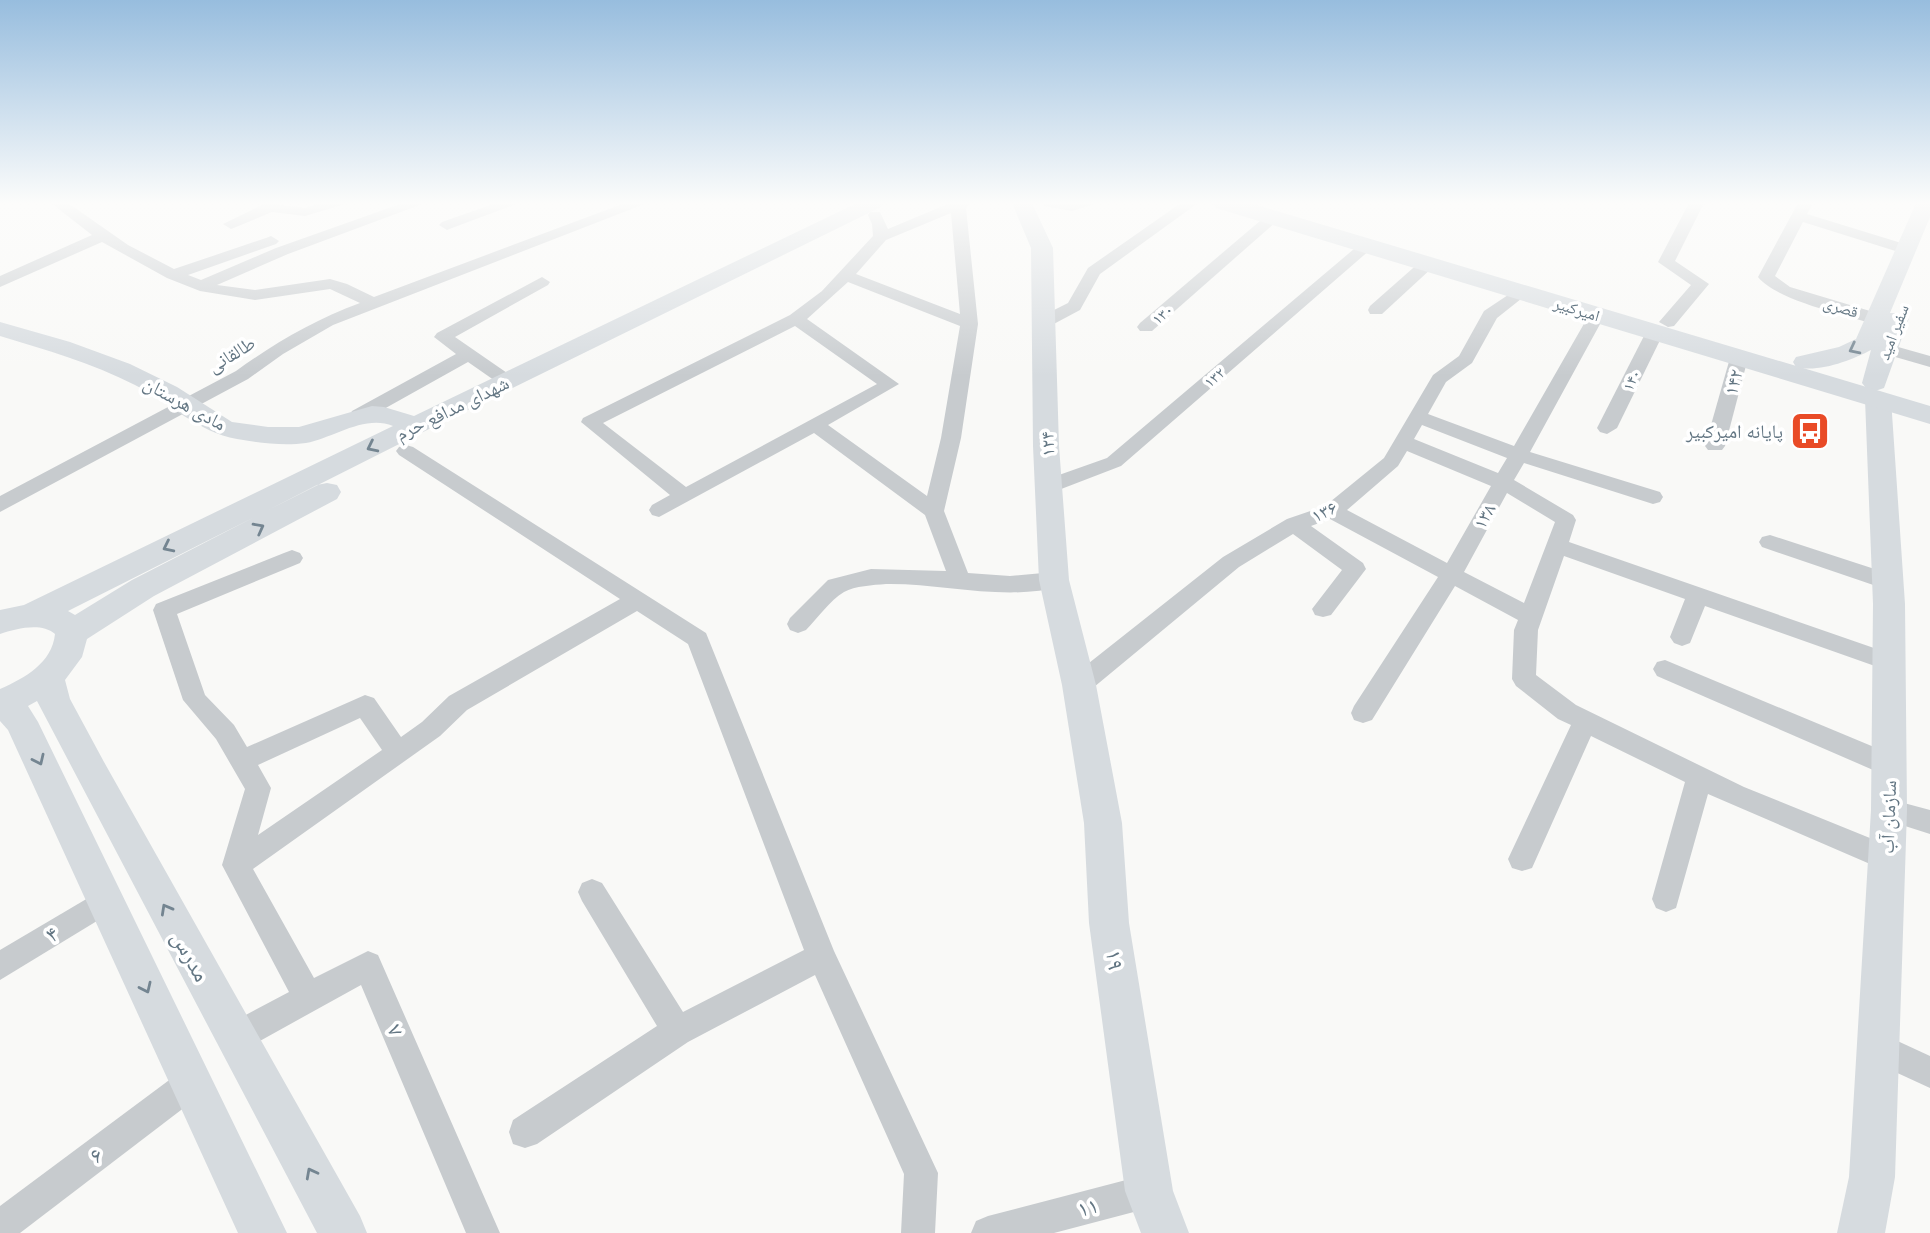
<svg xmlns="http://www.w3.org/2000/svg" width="1930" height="1233" viewBox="0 0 1930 1233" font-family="'Varela Round','Noto Naskh Arabic',sans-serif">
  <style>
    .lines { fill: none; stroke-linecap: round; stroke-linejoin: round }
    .street { fill: #c7cbce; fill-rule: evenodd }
    .secondary { fill: #d6dbdf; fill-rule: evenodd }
    .primary { fill: #d6dbdf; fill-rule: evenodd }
    .oneway { stroke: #748591 }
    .labels { text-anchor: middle; stroke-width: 7; stroke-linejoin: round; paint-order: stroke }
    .far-street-label { font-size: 16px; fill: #637683; stroke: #fff }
    .street-label { font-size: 19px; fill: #637683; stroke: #fff }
    .poi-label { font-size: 19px; fill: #637683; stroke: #fff; text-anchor: end }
    .near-street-label { font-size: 23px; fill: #637683; stroke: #fff }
  </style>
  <rect width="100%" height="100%" fill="#f9f9f7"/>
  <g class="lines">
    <g class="street">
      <path d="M51,203H68L128,245L174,269L266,238L271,236L279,241L276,244L188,275L201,280L276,248L403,203H425L288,254L217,285L255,290L330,279L347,284L374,297L625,203H647L333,325L283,354L248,379L0,512V496L236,371C275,343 314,320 360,303L330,289L255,300L200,291L167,278L102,242L0,287V276L92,235Z"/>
      <polygon points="266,203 305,208 321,203 348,203 305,216 272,212 236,227 231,229 223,224"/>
      <polygon points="496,203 519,203 452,228 447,230 439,225 442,222"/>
      <path d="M950,203H971L966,208L978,324L961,438L944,511L968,573L1010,576L1054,572L1062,574L1065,580L1062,586C1006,602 943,583 886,584C873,585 855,586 844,592C830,600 817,619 806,630L798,633L790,630L787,624L790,618L828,580L871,569L946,571L925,515L814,433L659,517L652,515L649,510L652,505L670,495L581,422L583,418L790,315L822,291L873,236L872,224L868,215L870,212H880L888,229ZM951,213L960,314L856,274L886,240ZM848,282L960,326L941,438L927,496L828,425L899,384L807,319ZM795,326L877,384L686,487L603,423Z"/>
      <polygon points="1042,203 1097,203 1072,211 1044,206"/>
      <polygon points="1181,203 1198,203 1100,274 1080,310 1050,326 1038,326 1035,322 1038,318 1068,303 1088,268"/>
      <polygon points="1689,203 1704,203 1675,261 1709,284 1674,326 1668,327 1659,322 1691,285 1658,262"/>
      <path d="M1798,203H1813L1807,214L1911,246L1913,249L1905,254L1803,222L1775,276L1790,287L1900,320L1903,324L1900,328H1888C1855,317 1778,302 1758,277Z"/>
      <polygon points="1272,214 1279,218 1277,221 1152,331 1140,331 1137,327 1140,323 1267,215"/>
      <polygon points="1366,241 1371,243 1374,246 1371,249 1121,466 1056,491 1042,491 1039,486 1042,481 1107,458 1361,243"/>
      <polygon points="1427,259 1433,261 1435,264 1433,267 1382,314 1370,314 1368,310 1370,306 1421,261"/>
      <polygon points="542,277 550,282 548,285 455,337 513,377 516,381 513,385 501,385 468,362 366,419 352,419 350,415 352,411 456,354 434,337 437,333"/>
      <path d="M1520,287L1526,289L1528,292L1526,295L1497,318L1472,363L1446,382L1428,414L1514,446L1589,315L1591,311H1603L1605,315L1530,452L1660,492L1663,497L1660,502L1653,504L1524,463L1514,480L1573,515L1576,520L1569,542L1897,656L1901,662L1897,668L1889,671L1705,606L1690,643L1682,646L1674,643L1670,637L1685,599L1564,556L1538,630L1536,675L1576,705L1744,787L1897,849L1901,858L1897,867L1887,870L1877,867L1708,794L1676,908L1666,912L1656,908L1652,899L1685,782L1591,736L1532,868L1522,871L1512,868L1508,859L1571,725L1558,719L1516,686L1512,679L1514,630L1518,620L1455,586L1372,720L1363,723L1354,720L1351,713L1354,706L1438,577L1330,519L1311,526L1363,563L1366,569L1331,615L1323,617L1315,615L1312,609L1342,570L1293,534L1239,567L1088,692L1079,694L1070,692L1067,685L1070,678L1223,557L1287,519L1325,506L1384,458L1433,375L1459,356L1484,311ZM1422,425L1507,458L1498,473L1414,439ZM1407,451L1491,486L1447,563L1347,510L1398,466ZM1507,493L1555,522L1524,603L1464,572Z"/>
      <polygon points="1655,327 1664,332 1617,428 1607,434 1600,432 1597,428 1646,332"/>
      <polygon points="1884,343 1930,356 1930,367 1878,352 1875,348 1878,344"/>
      <polygon points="1739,353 1748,358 1725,446 1722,450 1708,450 1705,446 1730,358"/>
      <path d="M406,445L413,447L706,633L834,951L938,1173L935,1233H901L904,1174L815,975L688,1042L537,1144L525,1148L513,1144L509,1132L513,1120L657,1026L582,901L578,892L582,883L592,879L602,883L683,1012L804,950L688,644L637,611L467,710L440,736L253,869L314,978L368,951L378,955L500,1233H466L361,985L247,1048L236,1052L225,1048L221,1037L225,1026L289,992L222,865L245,789L216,739L183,700L153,610L156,604L284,553L292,550L300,553L303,558L300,563L177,614L205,695L234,725L247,747L365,695L374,698L401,737L422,722L449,696L620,599L399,455L396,451L399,447ZM360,718L382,750L258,835L271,788L258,765Z"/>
      <polygon points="1770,535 1896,576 1899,582 1896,588 1888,590 1762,547 1759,542 1762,537"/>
      <polygon points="1665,660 1898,757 1902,765 1898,773 1889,776 1880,773 1657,676 1653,669 1657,662"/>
      <polygon points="1889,799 1930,810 1930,834 1880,818 1876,810 1880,802"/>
      <polygon points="105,888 115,892 119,901 115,910 0,980 0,950"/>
      <polygon points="1878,1032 1930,1056 1930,1088 1867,1059 1862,1048 1867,1037"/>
      <polygon points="191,1067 202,1072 207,1083 202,1094 20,1233 0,1233 0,1206 180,1072"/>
      <polygon points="1149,1174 1161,1179 1166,1191 1161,1203 1149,1208 1054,1233 971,1233 976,1221 988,1216"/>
    </g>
    <g class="secondary">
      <path d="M857,203H884L881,207L423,432L68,611L75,615L132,580L317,485L327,483L337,485L341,492L337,499L154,596L87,639L82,657L65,680L70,699L104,762L360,1216L367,1233H317L37,701L28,706L38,722L287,1233H238L8,730L0,721V689C25,678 52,663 55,634C41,622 16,629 0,634V610L24,605L393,426C365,414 333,438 306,443C284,446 259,443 237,439C198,432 170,403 135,385C92,363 46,350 0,336V322L70,342L130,364L177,387L232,422L268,427H299L372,406L384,407L414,416Z"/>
      <polygon points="1012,203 1032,203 1053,248 1059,446 1069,580 1096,685 1122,823 1129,923 1173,1191 1189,1233 1141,1233 1125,1191 1089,923 1084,823 1062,685 1039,580 1033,446 1031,248"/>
      <path d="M1916,203H1930V217L1890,313H1905L1909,318L1884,388L1875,391L1866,388L1862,383L1871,350C1852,360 1819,373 1796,367L1793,362L1796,357L1839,347L1856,339Z"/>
      <polygon points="1878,391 1887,394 1891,399 1905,604 1907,810 1895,1177 1885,1233 1837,1233 1849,1177 1871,810 1873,604 1865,399 1869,394"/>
    </g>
    <polygon class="primary" points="1213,203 1250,203 1930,406 1930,424 1216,208"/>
  </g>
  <defs><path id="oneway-chevron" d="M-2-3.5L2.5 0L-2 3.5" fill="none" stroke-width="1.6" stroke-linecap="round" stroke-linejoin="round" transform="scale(1.75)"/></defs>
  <g class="oneway">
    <use href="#oneway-chevron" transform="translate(1854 349) rotate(153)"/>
    <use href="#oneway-chevron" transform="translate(372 447) rotate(154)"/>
    <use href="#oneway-chevron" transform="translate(259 528) rotate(-28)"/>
    <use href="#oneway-chevron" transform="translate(168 547) rotate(154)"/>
    <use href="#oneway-chevron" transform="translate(39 760) rotate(65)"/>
    <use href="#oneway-chevron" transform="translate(166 909) rotate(-119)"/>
    <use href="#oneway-chevron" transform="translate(146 988) rotate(65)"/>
    <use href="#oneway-chevron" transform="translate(311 1173) rotate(-118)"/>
  </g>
  <linearGradient id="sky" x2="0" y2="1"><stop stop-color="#97bdde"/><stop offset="0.54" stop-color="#fcfcfb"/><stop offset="1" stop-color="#fcfcfb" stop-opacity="0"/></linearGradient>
  <rect width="1930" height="376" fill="url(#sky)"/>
  <defs>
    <g id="bus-square" transform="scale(2.0125)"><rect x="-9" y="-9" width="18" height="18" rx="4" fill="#e94b27" stroke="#fff"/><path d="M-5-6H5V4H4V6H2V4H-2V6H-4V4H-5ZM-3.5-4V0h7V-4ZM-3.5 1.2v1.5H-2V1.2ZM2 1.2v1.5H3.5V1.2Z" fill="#fff"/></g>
  </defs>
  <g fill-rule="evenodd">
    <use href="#bus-square" x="1810" y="431"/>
  </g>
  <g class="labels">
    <g class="far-street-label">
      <text transform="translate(1841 307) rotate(17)" y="6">قصری</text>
      <text transform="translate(1577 309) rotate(17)" y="6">امیرکبیر</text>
      <text transform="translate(1162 314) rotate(-41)" y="6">۱۳۰</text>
      <text transform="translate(1893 332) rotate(-69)" y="6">سفیر امید</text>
      <text transform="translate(1214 377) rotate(-41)" y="6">۱۳۲</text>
      <text transform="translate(1631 380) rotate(-64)" y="6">۱۴۰</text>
    </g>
    <g class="street-label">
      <text transform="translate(231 354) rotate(-31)" y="7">طالقانی</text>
      <text transform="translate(1733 382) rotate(-75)" y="7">۱۴۲</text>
      <text transform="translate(185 403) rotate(29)" y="7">مادی هرستان</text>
      <text transform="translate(452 408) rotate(-26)" y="7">شهدای مدافع حرم</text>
      <text transform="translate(1047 444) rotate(-92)" y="7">۱۲۴</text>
      <text transform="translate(1324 511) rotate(-26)" y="7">۱۳۶</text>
      <text transform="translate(1484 516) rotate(-61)" y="7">۱۳۸</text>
      <text transform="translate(1888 817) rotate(-88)" y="7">سازمان آب</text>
    </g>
    <g class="poi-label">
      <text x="1783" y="438">پایانه امیرکبیر</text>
    </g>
    <g class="near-street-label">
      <text transform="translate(52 934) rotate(-32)" y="8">۴</text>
      <text transform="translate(191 956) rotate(61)" y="8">مدرس</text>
      <text transform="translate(1115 960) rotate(82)" y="8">۱۹</text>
      <text transform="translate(396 1030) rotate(67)" y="8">۷</text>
      <text transform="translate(96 1155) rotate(-37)" y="8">۶</text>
      <text transform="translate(1088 1207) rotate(-15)" y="8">۱۱</text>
    </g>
  </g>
</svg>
